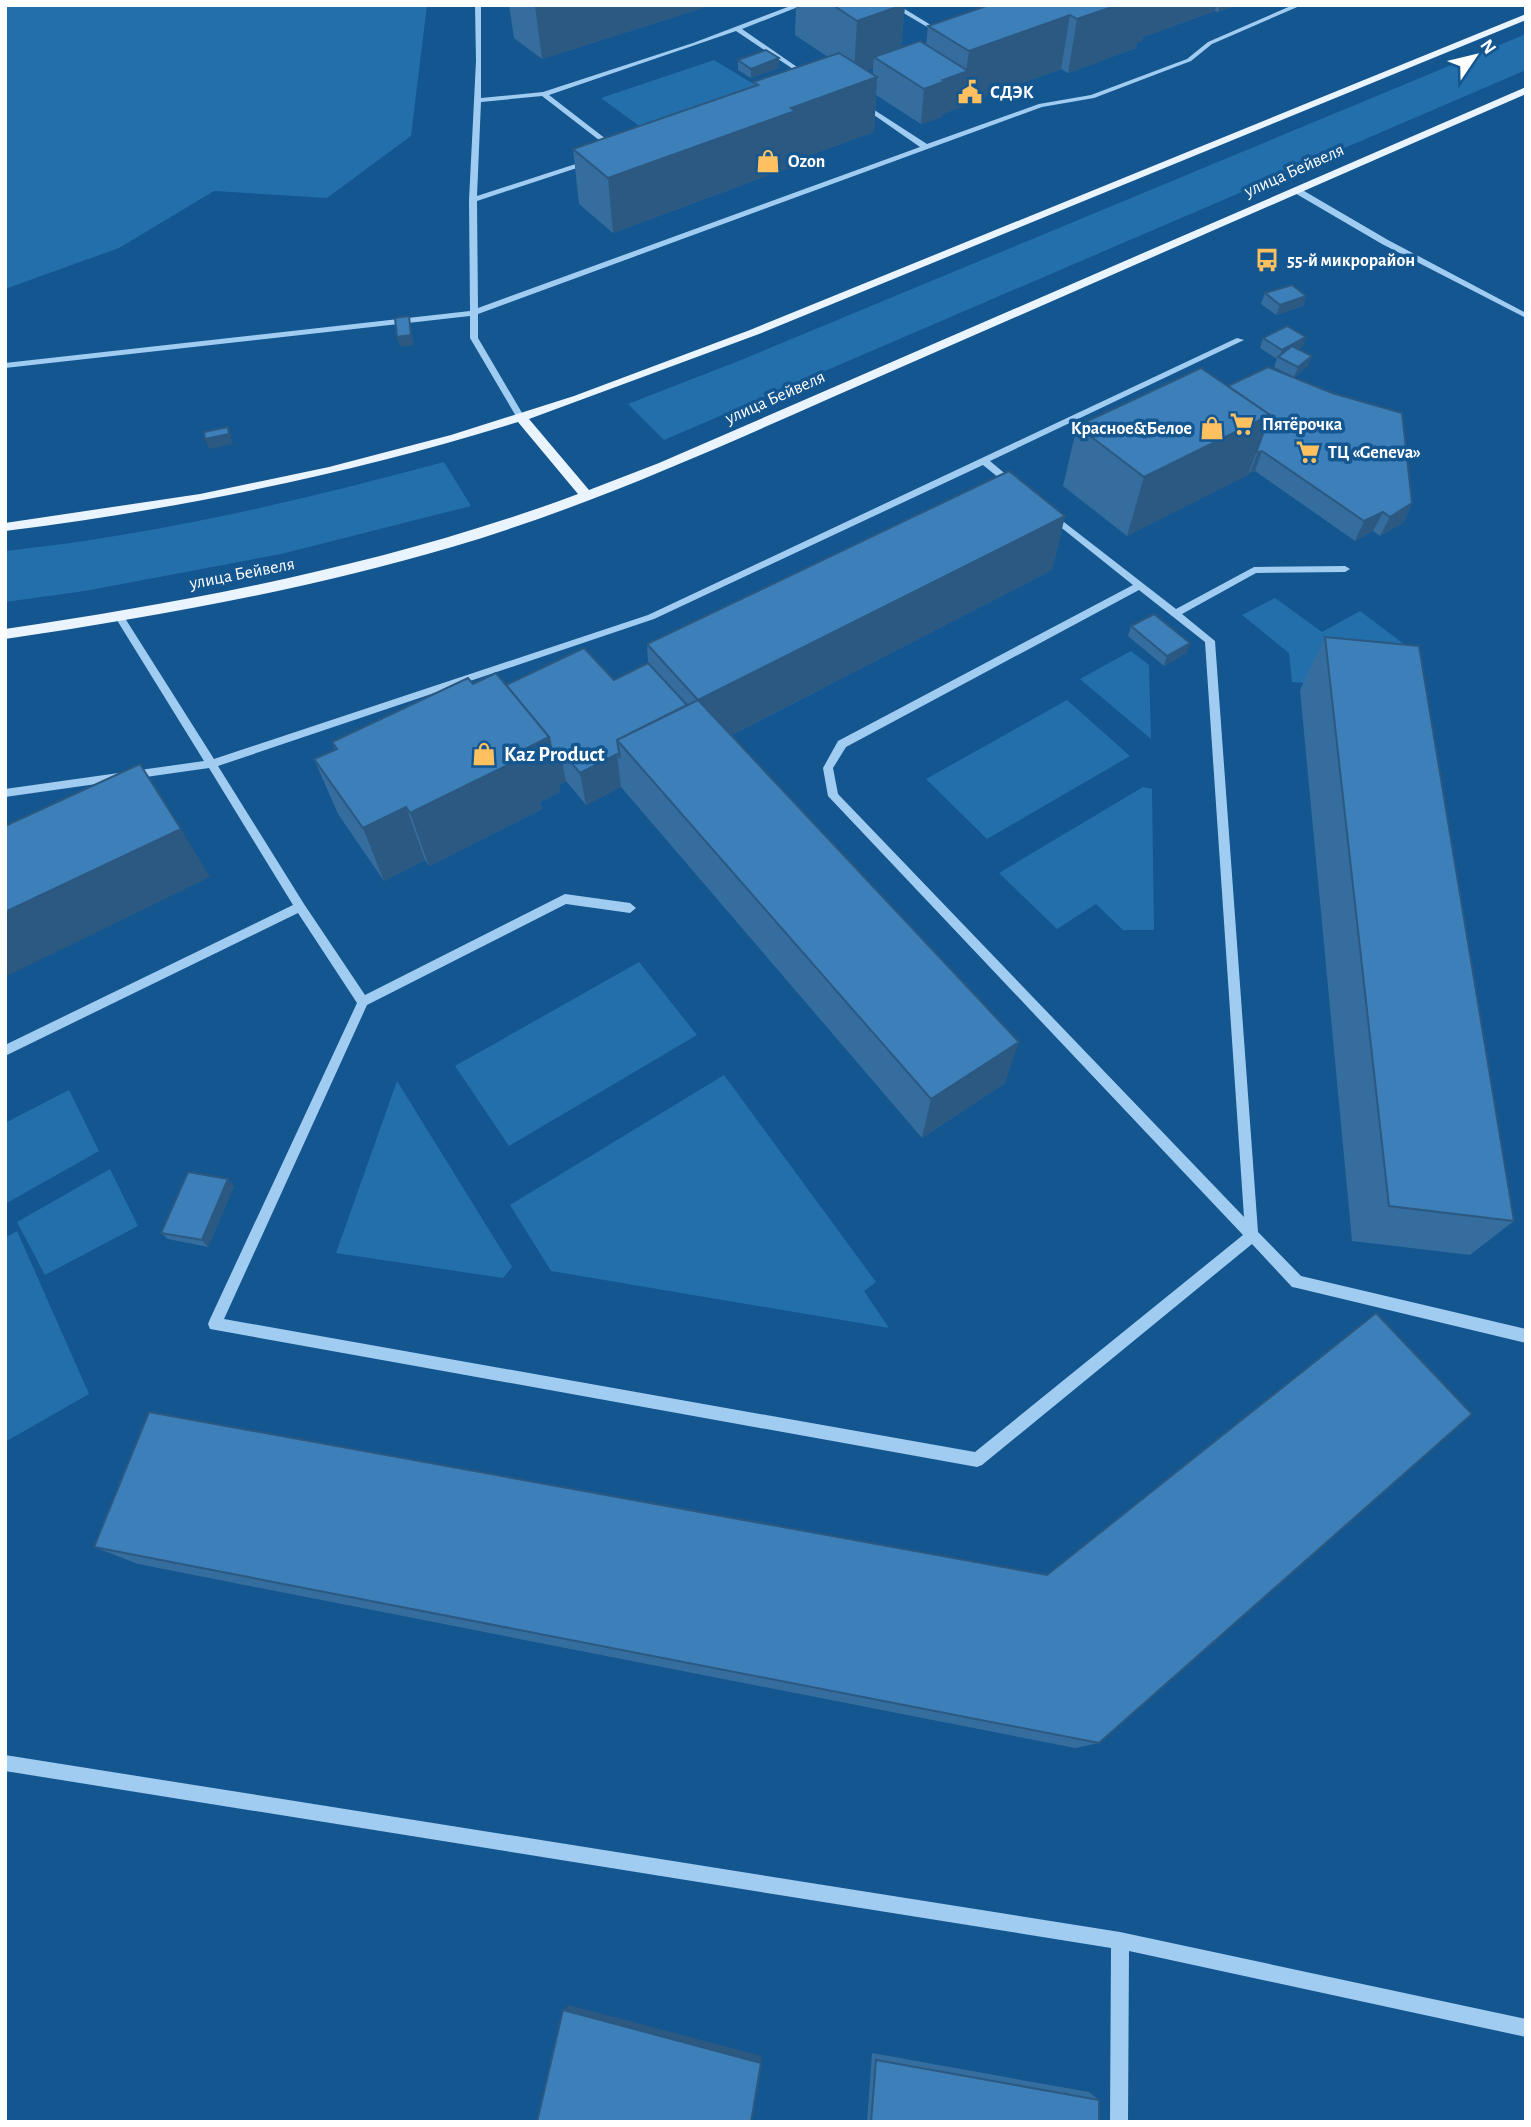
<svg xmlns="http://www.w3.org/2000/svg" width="1531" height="2127" viewBox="0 0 1531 2127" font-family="'Alegreya Sans',sans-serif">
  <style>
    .green { fill: #236fac }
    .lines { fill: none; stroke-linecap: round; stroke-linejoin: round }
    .minor { fill: #a0ccf1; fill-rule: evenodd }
    .major { fill: #eaf4ff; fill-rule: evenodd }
    .wall { fill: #346d9e; fill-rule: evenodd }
    .shaded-wall { fill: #2b5981 }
    .building { fill: #3d7fb8; stroke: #2b5981; stroke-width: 2 }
    .labels { text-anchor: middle; stroke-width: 7; stroke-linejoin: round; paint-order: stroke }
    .far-poi-label { font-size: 18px; font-weight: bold; fill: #fff; stroke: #14568f; text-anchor: start }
    .far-street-label { font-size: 18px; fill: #fff; stroke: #14568f }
    .poi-label { font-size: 21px; font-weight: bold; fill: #fff; stroke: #14568f; text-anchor: start }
  </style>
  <rect width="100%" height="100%" fill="#14568f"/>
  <g class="green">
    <polygon points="5,5 427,5 411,136 327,198 214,191 119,248 5,289"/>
    <polygon points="1526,34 1526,70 664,440 628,404 741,360"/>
    <polygon points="714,60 760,88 642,128 601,98"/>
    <path d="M444,462L471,506L281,554L85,591L5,602V551C155,535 299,501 444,462Z"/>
    <polygon points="1275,598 1322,632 1360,611 1420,656 1426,692 1292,682 1289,653 1242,615"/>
    <polygon points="1131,651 1149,665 1151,739 1080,679"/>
    <polygon points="1067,700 1130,756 987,839 926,779"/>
    <polygon points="1143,787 1152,789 1154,930 1123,930 1096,904 1057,929 999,873"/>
    <polygon points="639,962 697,1035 509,1146 455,1066"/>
    <polygon points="724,1075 876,1282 864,1291 889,1328 551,1271 510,1205"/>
    <polygon points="397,1081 512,1267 503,1278 336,1253"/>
    <polygon points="69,1090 99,1151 5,1204 5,1123"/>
    <polygon points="110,1169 138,1226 45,1275 17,1222"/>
    <polygon points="17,1231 89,1394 5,1442 5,1238"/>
  </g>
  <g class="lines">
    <g class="minor">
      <polygon points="475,5 481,5 481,98 543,92 693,43 793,5 803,5 742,29 810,76 805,77 736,31 549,95 615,146 616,148 612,150 542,96 481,102 477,196 588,160 595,162 477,201 478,308 920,147 861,106 861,104 865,104 927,144 1039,104 1091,95 1187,59 1208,42 1293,5 1302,5 1212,44 1191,61 1094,98 1042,107 478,314 478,338 525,418 524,420 517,418 470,338 470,316 5,368 5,363 470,311 469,200 476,61"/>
      <polygon points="890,5 898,5 944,33 939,34"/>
      <polygon points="1293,188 1299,188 1388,240 1526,313 1526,318 1382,244 1293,192"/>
      <path d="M1237,338L1244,340L990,461L1015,482V486H1009L983,465L654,619L218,766L304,904L365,995L561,896L565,894L630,903L636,908L630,913L566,904L367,1005L224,1319L975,1452L1243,1235L828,796L823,768L838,741L1133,585L1048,517L1046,515L1051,512L1176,609L1254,567L1345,566L1350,569L1345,572L1256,573L1182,614L1215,641L1258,1232L1301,1276L1526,1329V1343L1297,1288L1292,1287L1252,1244L982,1465L977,1467L210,1329L208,1324L210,1319L357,1003L298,913L5,1056V1045L293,905L209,768L5,797V789L204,761L115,617L117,615H123L214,759L648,615ZM1139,590L1205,642L1244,1217L838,794L833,768L846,747Z"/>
      <polygon points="5,1755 1120,1932 1526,2019 1526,2037 1129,1951 1128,2122 1110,2122 1111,1948 5,1771"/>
    </g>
    <path class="major" d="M1526,14V20L759,334L529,419L589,490L659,463L1526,87V94C1319,184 1112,275 906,365C756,430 608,501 452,547C306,590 155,617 5,639V629C200,600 393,563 578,494L518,422C350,474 180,509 5,531V523L200,494L329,467L451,435L574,396L750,330Z"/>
  </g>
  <g class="wall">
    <polygon points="509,5 712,5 542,59 514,38"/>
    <path d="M796,5H905L901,47L926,44L928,26L989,5H1238L1218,12L1215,11L1143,37L1142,41L1137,43L1136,48L1068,73L1061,69L964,104V106L942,114V117L921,124L876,95L874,132L794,161V166L613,233L579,204L573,149L753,87V82L828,57L795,35ZM873,68V74L866,70Z"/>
    <polygon points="738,60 779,68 751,78 738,70"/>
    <polygon points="1265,293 1306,296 1303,306 1276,315 1261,304"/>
    <polygon points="1306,337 1302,347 1298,349 1308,366 1294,377 1274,367 1277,359 1260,348 1263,338"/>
    <polygon points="1228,386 1412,503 1403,523 1380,536 1373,531 1355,541 1255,471 1249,473 1248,475 1127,536 1063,486 1077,426"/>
    <polygon points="1065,516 1052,570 732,735 1005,1083 922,1138 621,787 586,805 566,781 559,785 560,792 540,802 542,809 429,866 425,860 384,881 338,814 314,759 335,750 332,742 473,684 506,685 614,680 648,663 647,644"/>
    <polygon points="1131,626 1187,653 1164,666 1128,636"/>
    <polygon points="1325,637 1514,1221 1470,1255 1352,1241 1300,690"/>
    <polygon points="234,1186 208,1247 168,1239 161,1233"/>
    <polygon points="94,1547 1047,1575 1099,1743 1075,1748 138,1564"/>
    <polygon points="872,2053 1089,2092 1099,2100 1099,2122 867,2122"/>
  </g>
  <g class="shaded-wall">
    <polygon points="537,5 712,5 542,59 535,6"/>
    <polygon points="905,5 900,58 874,57 873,68 854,74 857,21"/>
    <polygon points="1118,5 1216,5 1215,11 1143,37 1142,41 1137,43 1136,48 1068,73 1077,19"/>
    <polygon points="1220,5 1238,5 1218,12"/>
    <polygon points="1070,15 1061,69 964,104 964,106 942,114 942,117 921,124 924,89 943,80 966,71 969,51"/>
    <polygon points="779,58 779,68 751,78 751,69"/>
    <polygon points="877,77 874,132 794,161 794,166 613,233 608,178 791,108"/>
    <polygon points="1306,296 1303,306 1276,315 1280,305"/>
    <polygon points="409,316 414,345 400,347 397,337"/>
    <polygon points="1306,337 1302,347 1281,359 1279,358 1282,350"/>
    <polygon points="1312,356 1308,366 1294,377 1298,367"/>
    <polygon points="1270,415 1248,475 1127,536 1144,477"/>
    <polygon points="228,427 233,444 209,449 205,439"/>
    <polygon points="1262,451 1255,471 1250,473 1257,454"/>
    <polygon points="1412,503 1403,523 1380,536 1390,517"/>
    <polygon points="1383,512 1373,531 1355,541 1364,521"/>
    <polygon points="1065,516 1052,570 650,777 698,700"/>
    <polygon points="1190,643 1187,653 1164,666 1167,656"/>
    <polygon points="549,737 559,748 566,781 559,785 560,792 540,802 542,809 429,866 410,813 525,749"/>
    <polygon points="617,754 621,787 586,805 580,773"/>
    <polygon points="406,807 425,860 384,881 363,828"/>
    <polygon points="181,829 210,877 5,977 5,912"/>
    <polygon points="1019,1042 1005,1083 922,1138 931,1099"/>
    <polygon points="228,1179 234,1186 208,1247 202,1240"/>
    <polygon points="569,2005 762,2056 761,2063 563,2010"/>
  </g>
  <g class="building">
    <polygon points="833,5 903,5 857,21"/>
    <polygon points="989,5 1118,5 1077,19 1070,15 969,51 928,26"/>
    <polygon points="920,41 968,71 943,80 946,81 924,89 874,57"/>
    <polygon points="766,50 779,58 751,69 738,60"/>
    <polygon points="839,53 877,77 791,108 795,111 608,178 573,149 758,85 753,82"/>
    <polygon points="1292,285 1306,296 1280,305 1265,293"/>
    <polygon points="409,316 411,335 397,337 395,318"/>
    <polygon points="1287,326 1306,337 1282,350 1263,338"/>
    <polygon points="1292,346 1312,356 1298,367 1278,357"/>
    <polygon points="1268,367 1332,393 1402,413 1412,503 1390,517 1383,512 1364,521 1262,451 1256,453 1270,415 1228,386"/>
    <polygon points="1201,368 1270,415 1144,477 1077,426"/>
    <polygon points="228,427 229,434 205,439 204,432"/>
    <polygon points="1009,471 1065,516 698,700 647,644"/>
    <polygon points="1154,614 1190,643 1167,656 1131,626"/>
    <polygon points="1325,637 1419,646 1514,1221 1389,1206"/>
    <polygon points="584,648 614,680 648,663 687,705 617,740 620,758 617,754 580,773 559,748 552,752 549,737 506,685"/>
    <polygon points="496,673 549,737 525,749 530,754 410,813 406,807 363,828 314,759 337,749 332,742 468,678 473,684"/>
    <polygon points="698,700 1019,1042 931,1099 617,740"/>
    <polygon points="140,764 181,829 5,912 5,826"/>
    <polygon points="188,1172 228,1179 202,1240 161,1233"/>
    <polygon points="1376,1313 1472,1414 1099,1743 94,1547 149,1412 1047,1575"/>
    <polygon points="563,2010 761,2063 751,2122 537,2122"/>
    <polygon points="876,2060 1099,2100 1099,2122 871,2122"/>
  </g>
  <defs>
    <g id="civic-bare" transform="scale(1.89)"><path d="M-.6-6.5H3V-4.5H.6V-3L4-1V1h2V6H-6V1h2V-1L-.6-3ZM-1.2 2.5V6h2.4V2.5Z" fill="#ffc160" stroke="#14568f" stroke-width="2.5" paint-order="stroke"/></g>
    <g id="shop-bare" transform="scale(1.89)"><path d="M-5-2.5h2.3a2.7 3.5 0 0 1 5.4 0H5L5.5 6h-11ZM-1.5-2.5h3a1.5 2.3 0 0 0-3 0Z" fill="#ffc160" stroke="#14568f" stroke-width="2.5" paint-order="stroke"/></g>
    <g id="bus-bare" transform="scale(1.89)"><path d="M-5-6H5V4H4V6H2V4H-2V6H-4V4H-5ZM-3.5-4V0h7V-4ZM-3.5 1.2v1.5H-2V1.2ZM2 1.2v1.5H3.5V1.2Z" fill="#ffc160" stroke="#14568f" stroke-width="2.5" paint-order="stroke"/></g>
    <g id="supermarket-bare" transform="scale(1.89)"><path d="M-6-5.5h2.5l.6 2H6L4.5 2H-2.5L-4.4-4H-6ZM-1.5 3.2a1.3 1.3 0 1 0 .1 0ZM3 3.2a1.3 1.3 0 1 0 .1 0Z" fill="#ffc160" stroke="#14568f" stroke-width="2.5" paint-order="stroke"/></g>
  </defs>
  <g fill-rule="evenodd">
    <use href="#civic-bare" x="970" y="92"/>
    <use href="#shop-bare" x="768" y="161"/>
    <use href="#bus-bare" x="1267" y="260"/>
    <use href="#supermarket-bare" x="1242" y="424"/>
    <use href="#shop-bare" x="1212" y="428"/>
    <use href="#supermarket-bare" x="1308" y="452"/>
    <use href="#shop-bare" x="484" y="754"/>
  </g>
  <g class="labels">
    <g class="far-poi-label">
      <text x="990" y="98">СДЭК</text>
      <text x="788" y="167">Ozon</text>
      <text x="1287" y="266">55-й микрорайон</text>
      <text x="1262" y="430">Пятёрочка</text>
      <text x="1192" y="434" text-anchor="end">Красное&amp;Белое</text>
      <text x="1328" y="458">ТЦ «Geneva»</text>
    </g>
    <g class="far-street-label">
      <text transform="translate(1294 170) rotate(-24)" y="6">улица Бейвеля</text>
      <text transform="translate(775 397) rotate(-24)" y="6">улица Бейвеля</text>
      <text transform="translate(242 573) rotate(-11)" y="6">улица Бейвеля</text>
    </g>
    <g class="poi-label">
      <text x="504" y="761">Kaz Product</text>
    </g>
  </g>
  <rect width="1531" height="2127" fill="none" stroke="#ffffff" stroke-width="14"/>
  <g transform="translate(1475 56) rotate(55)" stroke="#14568f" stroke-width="5" paint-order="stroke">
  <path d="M0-5L12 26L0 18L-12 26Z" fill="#ffffff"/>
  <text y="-10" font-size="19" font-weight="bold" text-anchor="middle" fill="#ffffff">N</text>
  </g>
</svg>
